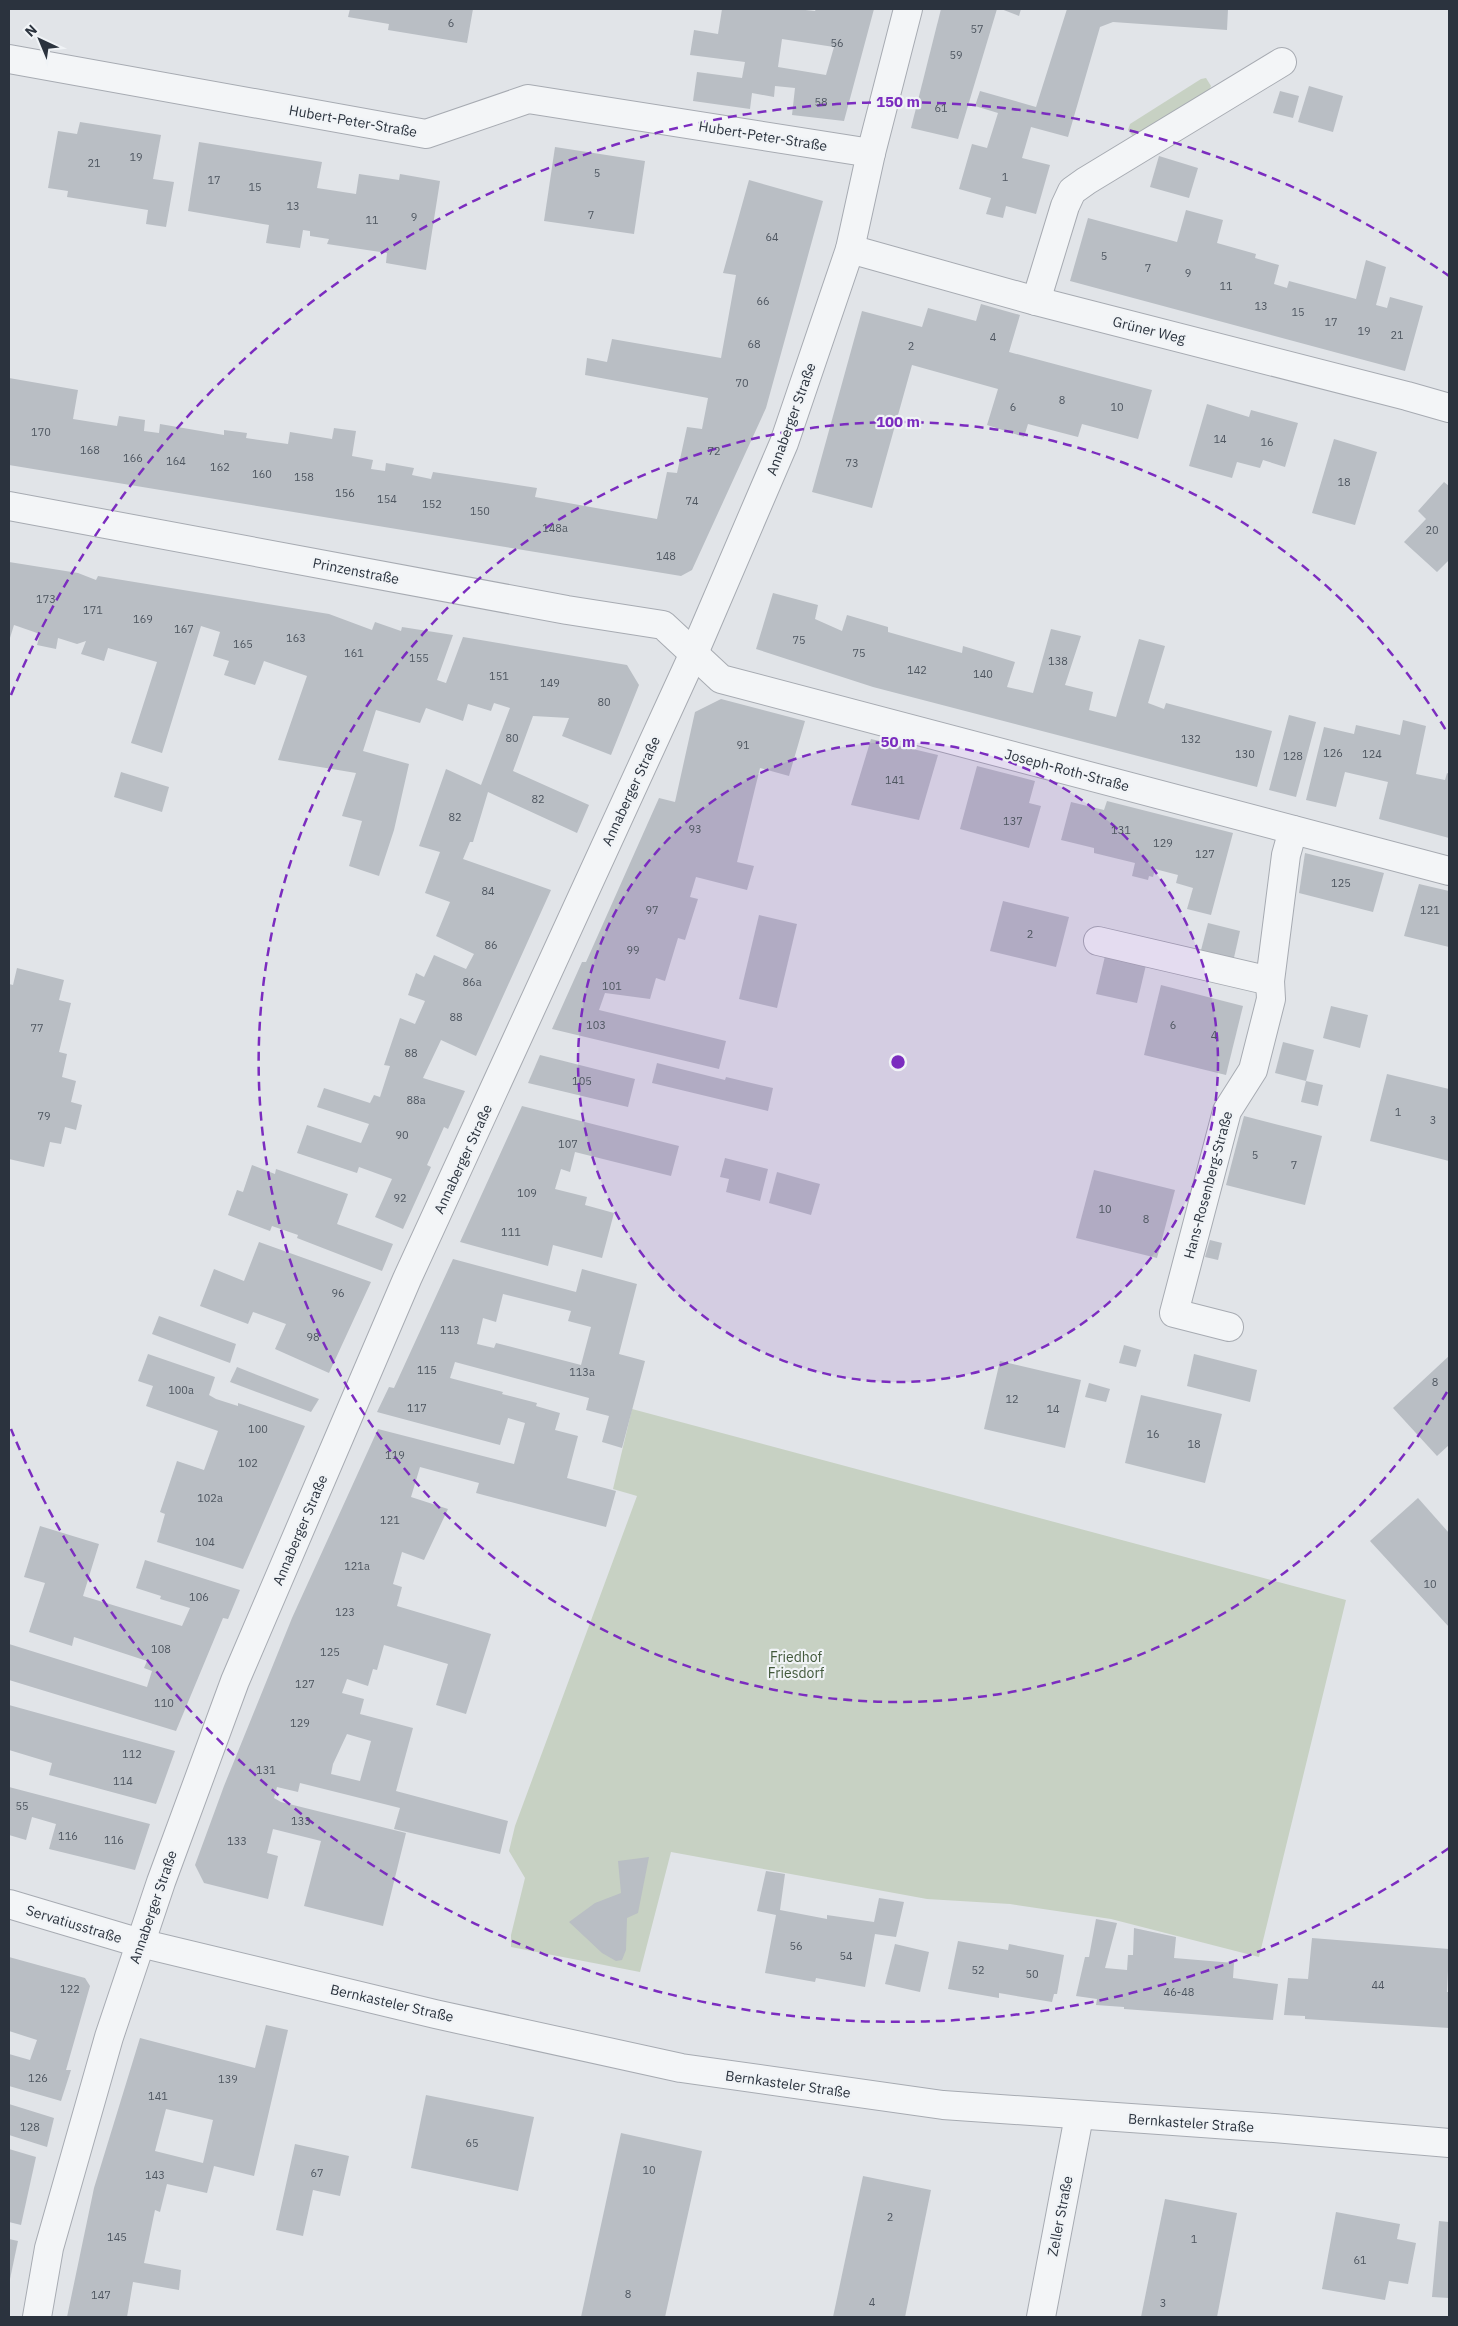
<svg xmlns="http://www.w3.org/2000/svg" width="1458" height="2326" viewBox="0 0 1458 2326" font-family="'IBM Plex Sans',sans-serif">
  <style>
    .green { fill: #c7d1c3 }
    .building { fill: #b9bec4; fill-rule: evenodd }
    .lines { fill: none; stroke-linecap: round; stroke-linejoin: round }
    .minor-casing { stroke: #a7abb2; stroke-width: 30 }
    .minor { stroke: #f3f5f7; stroke-width: 28 }
    .ring { fill: none; stroke: #7b2cbf; stroke-width: 2.5; stroke-dasharray: 9 6 }
    .labels { text-anchor: middle; stroke-width: 4.5; stroke-linejoin: round; paint-order: stroke }
    .number-label { font-size: 11px; fill: #4e5660 }
    .street-label { font-size: 14px; fill: #2b333e; stroke: #f0f3f6 }
    .park-label { font-size: 14px; fill: #41583a; stroke: #f0f3f6 }
    .centre { fill: #7b2cbf; stroke: #f0f3f6; stroke-width: 2.5 }
    .ring-label { font-size: 15px; text-anchor: middle; font-weight: bold; fill: #7b2cbf; stroke: #f0f3f6; stroke-width: 4.5; stroke-linejoin: round; paint-order: stroke }
  </style>
  <rect width="100%" height="100%" fill="#e1e4e8"/>
  <g class="green">
    <polygon points="1206,78 1211,86 1209,91 1137,136 1132,135 1128,130 1130,124 1201,79"/>
    <polygon points="632,1409 1346,1600 1259,1957 1111,1919 1010,1904 927,1899 671,1852 640,1972 511,1947 511,1935 525,1878 509,1851 515,1826 637,1496 613,1489"/>
  </g>
  <g class="building">
    <polygon points="350,9 473,9 467,43 388,30 389,24 348,17"/>
    <path d="M722,9H796L815,11L816,9H874L844,121L792,115L795,88L775,86L774,97L752,93L750,109L693,101L697,72L742,78L745,62L690,55L694,30L718,34ZM782,39L834,47L826,75L778,67Z"/>
    <polygon points="941,9 997,9 958,139 911,128"/>
    <polygon points="1001,9 1021,9 1019,16"/>
    <polygon points="1067,9 1228,9 1227,30 1113,22 1100,27 1068,137 1031,127 1022,158 1050,165 1036,214 1006,206 1003,218 986,214 991,198 959,189 972,144 987,148 998,113 975,106 980,91 1036,107"/>
    <polygon points="1309,86 1343,96 1333,132 1298,122"/>
    <polygon points="1280,91 1299,96 1293,118 1273,113"/>
    <polygon points="80,122 161,135 153,179 174,182 166,227 146,224 148,210 67,197 68,191 48,188 58,131 77,134"/>
    <polygon points="199,142 322,162 317,188 356,194 359,174 399,180 400,174 440,181 426,270 386,263 387,253 327,244 329,239 310,236 310,231 303,230 300,248 266,243 269,225 188,211"/>
    <polygon points="555,147 645,161 634,234 544,221"/>
    <polygon points="1159,156 1198,168 1189,198 1150,187"/>
    <polygon points="749,180 823,201 766,408 692,570 681,576 9,465 9,378 78,390 73,419 117,426 119,416 145,420 144,431 159,433 160,424 224,435 224,430 247,433 246,438 288,444 290,432 332,439 334,428 356,431 352,456 373,460 371,469 385,471 386,463 414,468 412,475 431,479 433,472 537,488 535,497 657,519 667,472 677,473 687,427 702,429 708,398 585,375 587,358 607,362 612,339 721,358 736,275 723,273"/>
    <polygon points="1186,210 1223,220 1217,243 1256,254 1255,258 1279,265 1274,284 1287,288 1289,281 1356,299 1366,260 1386,267 1376,305 1387,308 1390,297 1423,306 1405,371 1070,281 1088,218 1177,242"/>
    <polygon points="981,304 1020,315 1009,352 1152,390 1138,439 1082,424 1078,437 1028,424 1024,437 987,425 998,389 912,365 872,508 812,492 862,311 922,327 928,308 976,321"/>
    <polygon points="1207,404 1249,417 1251,410 1298,423 1285,467 1263,460 1260,468 1237,462 1232,478 1189,466"/>
    <polygon points="1334,439 1377,452 1355,525 1312,513"/>
    <polygon points="1444,482 1449,486 1449,560 1437,572 1404,542 1426,519 1418,511"/>
    <polygon points="9,562 78,573 96,580 98,576 329,614 372,630 375,622 401,631 402,627 453,635 437,680 446,683 463,637 627,665 639,685 611,755 562,736 569,718 533,716 513,771 589,805 577,833 488,792 473,842 470,842 463,859 551,890 476,1056 441,1040 423,1078 465,1091 448,1129 444,1127 427,1165 431,1167 403,1229 375,1217 392,1179 359,1167 357,1173 297,1153 307,1125 361,1143 369,1124 317,1107 324,1088 370,1103 374,1095 380,1097 390,1066 384,1065 400,1018 415,1024 425,1001 408,995 416,973 424,977 434,955 466,969 474,954 436,936 450,902 425,893 440,852 419,846 446,769 481,785 510,708 494,703 491,711 468,704 463,721 426,708 420,723 376,710 363,751 409,764 394,830 379,876 349,866 362,821 342,816 356,773 278,760 307,676 264,661 255,685 224,675 229,661 213,656 220,632 201,626 162,753 131,743 157,662 108,648 104,661 81,654 86,641 77,644 58,638 56,649 37,645 40,634 14,625 9,641"/>
    <polygon points="773,593 818,605 815,619 842,631 847,615 888,627 888,632 962,653 963,646 1015,662 1007,687 1033,693 1051,629 1081,636 1065,685 1093,692 1089,710 1116,717 1139,639 1165,646 1148,703 1164,709 1166,703 1272,731 1257,787 873,687 756,649"/>
    <polygon points="721,699 805,721 789,776 760,768 737,862 754,866 747,890 696,877 690,897 698,899 685,940 678,938 665,981 656,978 650,999 605,993 599,1010 726,1041 719,1069 552,1029 582,962 586,962 659,798 675,802 695,712"/>
    <polygon points="1289,715 1316,722 1296,797 1269,790"/>
    <polygon points="1403,720 1426,726 1416,774 1445,780 1447,773 1449,774 1449,838 1379,819 1388,782 1345,772 1336,807 1306,800 1324,727 1354,734 1356,725 1400,735"/>
    <polygon points="871,739 938,755 919,820 851,805"/>
    <polygon points="977,766 1035,781 1029,803 1041,806 1029,848 960,829"/>
    <polygon points="121,772 169,787 162,812 114,797"/>
    <polygon points="1107,801 1233,833 1211,915 1187,909 1193,888 1176,883 1178,875 1155,869 1153,877 1149,876 1148,880 1132,876 1135,863 1094,853 1094,848 1061,840 1071,802 1104,810"/>
    <polygon points="1305,853 1384,873 1373,912 1299,893"/>
    <polygon points="1419,884 1449,891 1449,947 1404,936"/>
    <polygon points="1003,901 1069,917 1056,967 990,951"/>
    <polygon points="759,915 797,924 777,1008 739,999"/>
    <polygon points="1208,923 1240,931 1233,962 1200,954"/>
    <polygon points="1105,956 1146,965 1137,1003 1096,994"/>
    <polygon points="17,968 64,980 59,1000 71,1003 59,1052 67,1054 62,1077 76,1081 71,1102 82,1105 76,1130 65,1127 61,1144 50,1142 44,1167 9,1159 9,984 13,985"/>
    <polygon points="1161,985 1243,1006 1226,1075 1144,1055"/>
    <polygon points="1331,1006 1368,1015 1360,1048 1323,1038"/>
    <polygon points="1283,1042 1314,1050 1306,1081 1275,1073"/>
    <polygon points="540,1055 635,1079 628,1107 528,1083"/>
    <polygon points="657,1063 725,1080 726,1077 773,1088 768,1111 652,1083"/>
    <polygon points="1387,1074 1449,1089 1449,1161 1370,1141"/>
    <polygon points="1306,1081 1323,1085 1318,1106 1301,1102"/>
    <polygon points="522,1106 679,1146 671,1176 575,1152 570,1172 561,1169 555,1189 587,1197 585,1205 614,1213 602,1258 553,1245 548,1266 460,1242"/>
    <polygon points="1244,1116 1322,1136 1305,1205 1226,1185"/>
    <polygon points="725,1158 768,1169 760,1201 726,1192 729,1179 720,1177"/>
    <polygon points="252,1165 275,1174 276,1169 348,1194 337,1224 393,1244 382,1271 297,1238 298,1235 272,1226 270,1231 228,1215 237,1190 243,1192"/>
    <polygon points="1094,1170 1175,1190 1157,1258 1076,1238"/>
    <polygon points="777,1172 820,1184 811,1215 769,1203"/>
    <polygon points="1210,1240 1222,1243 1218,1260 1205,1257"/>
    <polygon points="259,1242 371,1282 329,1373 275,1349 286,1324 253,1312 248,1324 200,1306 214,1269 244,1281"/>
    <path d="M453,1259L576,1292L582,1269L637,1284L619,1354L645,1361L622,1448L602,1442L609,1416L586,1410L589,1398L455,1362L450,1378L503,1392L502,1394L537,1403L536,1406L560,1413L555,1430L578,1436L567,1478L616,1491L606,1527L476,1493L479,1483L420,1467L411,1497L448,1509L424,1560L402,1552L393,1584L402,1587L397,1606L491,1634L466,1714L436,1705L448,1664L384,1645L377,1670L373,1669L368,1686L347,1679L342,1693L364,1699L360,1714L413,1728L396,1791L508,1821L500,1854L394,1829L400,1808L300,1783L298,1792L277,1787L274,1798L281,1802L406,1833L383,1926L304,1906L321,1841L273,1829L267,1853L278,1856L268,1899L204,1883L195,1865L224,1786L292,1618L378,1429L514,1464L525,1423L508,1418L500,1445L377,1412L389,1387L394,1388ZM503,1294L571,1311L568,1321L591,1327L581,1365L496,1343L494,1348L477,1344L483,1318L496,1322ZM347,1734L371,1741L360,1781L331,1774L333,1764Z"/>
    <polygon points="159,1316 236,1344 230,1363 152,1334"/>
    <polygon points="1124,1345 1141,1350 1136,1367 1119,1363"/>
    <polygon points="148,1354 215,1377 209,1395 216,1399 238,1406 238,1403 305,1426 243,1569 157,1542 165,1514 160,1512 177,1461 204,1470 218,1431 146,1406 153,1386 138,1381"/>
    <polygon points="1194,1354 1257,1370 1250,1402 1187,1386"/>
    <polygon points="1449,1356 1449,1445 1437,1456 1393,1408"/>
    <polygon points="1000,1361 1081,1380 1065,1448 984,1429"/>
    <polygon points="237,1367 319,1399 311,1412 230,1382"/>
    <polygon points="1089,1383 1110,1389 1106,1402 1085,1397"/>
    <polygon points="1141,1395 1222,1414 1205,1483 1125,1463"/>
    <polygon points="1418,1498 1449,1533 1449,1627 1370,1541"/>
    <polygon points="40,1526 99,1544 83,1596 182,1626 190,1608 160,1599 161,1596 136,1588 145,1560 240,1590 228,1619 223,1618 176,1731 9,1680 9,1644 147,1687 152,1671 144,1668 147,1661 74,1637 72,1646 29,1632 45,1583 24,1577"/>
    <polygon points="9,1705 175,1751 156,1804 49,1775 52,1763 9,1750"/>
    <polygon points="9,1787 150,1824 135,1870 49,1849 56,1824 32,1817 26,1840 9,1835"/>
    <polygon points="649,1857 638,1913 627,1918 626,1950 622,1960 616,1961 602,1953 569,1922 595,1903 621,1893 618,1861"/>
    <polygon points="766,1871 785,1874 780,1910 827,1919 827,1915 874,1922 879,1898 904,1902 896,1937 875,1934 865,1987 816,1978 815,1982 765,1973 776,1915 757,1911"/>
    <polygon points="1096,1919 1117,1923 1105,1968 1127,1970 1128,1955 1133,1955 1134,1928 1176,1937 1174,1958 1234,1963 1233,1978 1278,1984 1273,2020 1124,2009 1124,2007 1096,2005 1097,1999 1076,1996 1085,1957 1089,1957"/>
    <polygon points="1312,1938 1449,1949 1447,1992 1449,1992 1449,2028 1305,2019 1305,2016 1284,2015 1288,1978 1308,1979"/>
    <polygon points="958,1941 1008,1950 1009,1944 1064,1955 1057,1994 1054,1994 1052,2002 999,1993 999,1998 948,1989"/>
    <polygon points="895,1944 929,1952 920,1992 885,1984"/>
    <polygon points="9,1957 85,1978 90,1986 66,2070 71,2070 61,2101 9,2086 9,2054 30,2060 37,2040 9,2031"/>
    <path d="M266,2025L288,2030L254,2176L214,2166L207,2193L167,2184L160,2212L155,2210L144,2263L181,2270L179,2290L133,2282L127,2317H67L94,2188L140,2038L255,2068ZM166,2109L213,2120L203,2163L155,2151Z"/>
    <polygon points="426,2095 534,2117 518,2191 411,2168"/>
    <polygon points="9,2104 54,2118 47,2147 9,2135"/>
    <polygon points="621,2133 702,2151 665,2317 581,2317"/>
    <polygon points="295,2144 349,2156 340,2196 313,2190 303,2236 276,2230"/>
    <polygon points="9,2149 36,2157 21,2225 9,2222"/>
    <polygon points="863,2176 931,2190 905,2317 833,2317"/>
    <polygon points="1165,2199 1237,2213 1217,2317 1141,2317"/>
    <polygon points="1336,2212 1400,2224 1397,2239 1416,2243 1408,2284 1389,2281 1385,2300 1322,2289"/>
    <polygon points="1439,2221 1449,2222 1449,2298 1432,2297"/>
    <polygon points="9,2239 18,2241 10,2279 9,2279"/>
  </g>
  <g class="lines">
    <g class="minor-casing">
      <g id="minor">
        <polyline points="9,59 426,134 528,99 871,153"/>
        <polyline points="850,249 1036,301 1407,396 1449,408"/>
        <polyline points="1036,301 1065,206 1072,191 1086,181 1282,62"/>
        <polyline points="9,506 567,610 663,625 721,679 1449,871"/>
        <polyline points="1098,941 1270,981"/>
        <polyline points="1229,1327 1174,1313 1227,1111 1253,1070 1271,999 1270,981 1286,855 1293,830"/>
        <polyline points="9,1904 140,1943 435,2014 681,2068 943,2105 1274,2128 1449,2143"/>
        <polyline points="37,2317 49,2248 109,2037 161,1882 235,1681 407,1279 694,653 784,443 850,249 871,153 908,9"/>
        <polyline points="1041,2317 1079,2116"/>
      </g>
    </g>
    <use href="#minor" class="minor"/>
  </g>
  <circle cx="898" cy="1062" r="320" fill="#7b2cbf" fill-opacity=".12"/>
  <g class="ring">
    <circle cx="898" cy="1062" r="320"/>
    <path d="M1447 1392A640 640 0 1 1 1447 732"/>
    <path d="M1449 1848A960 960 0 0 1 11 1429M11 695A960 960 0 0 1 1449 276"/>
  </g>
  <g class="labels">
    <g class="number-label">
      <text x="451" y="27">6</text>
      <text x="977" y="33">57</text>
      <text x="837" y="47">56</text>
      <text x="956" y="59">59</text>
      <text x="821" y="106">58</text>
      <text x="941" y="112">61</text>
      <text x="136" y="161">19</text>
      <text x="94" y="167">21</text>
      <text x="597" y="177">5</text>
      <text x="1005" y="181">1</text>
      <text x="214" y="184">17</text>
      <text x="255" y="191">15</text>
      <text x="293" y="210">13</text>
      <text x="591" y="219">7</text>
      <text x="414" y="221">9</text>
      <text x="372" y="224">11</text>
      <text x="772" y="241">64</text>
      <text x="1104" y="260">5</text>
      <text x="1148" y="272">7</text>
      <text x="1188" y="277">9</text>
      <text x="1226" y="290">11</text>
      <text x="763" y="305">66</text>
      <text x="1261" y="310">13</text>
      <text x="1298" y="316">15</text>
      <text x="1331" y="326">17</text>
      <text x="1364" y="335">19</text>
      <text x="1397" y="339">21</text>
      <text x="993" y="341">4</text>
      <text x="754" y="348">68</text>
      <text x="911" y="350">2</text>
      <text x="742" y="387">70</text>
      <text x="1062" y="404">8</text>
      <text x="1013" y="411">6</text>
      <text x="1117" y="411">10</text>
      <text x="41" y="436">170</text>
      <text x="1220" y="443">14</text>
      <text x="1267" y="446">16</text>
      <text x="90" y="454">168</text>
      <text x="714" y="455">72</text>
      <text x="133" y="462">166</text>
      <text x="176" y="465">164</text>
      <text x="852" y="467">73</text>
      <text x="220" y="471">162</text>
      <text x="262" y="478">160</text>
      <text x="304" y="481">158</text>
      <text x="1344" y="486">18</text>
      <text x="345" y="497">156</text>
      <text x="387" y="503">154</text>
      <text x="692" y="505">74</text>
      <text x="432" y="508">152</text>
      <text x="480" y="515">150</text>
      <text x="555" y="532">148a</text>
      <text x="1432" y="534">20</text>
      <text x="666" y="560">148</text>
      <text x="46" y="603">173</text>
      <text x="93" y="614">171</text>
      <text x="143" y="623">169</text>
      <text x="184" y="633">167</text>
      <text x="296" y="642">163</text>
      <text x="799" y="644">75</text>
      <text x="243" y="648">165</text>
      <text x="354" y="657">161</text>
      <text x="859" y="657">75</text>
      <text x="419" y="662">155</text>
      <text x="1058" y="665">138</text>
      <text x="917" y="674">142</text>
      <text x="983" y="678">140</text>
      <text x="499" y="680">151</text>
      <text x="550" y="687">149</text>
      <text x="604" y="706">80</text>
      <text x="512" y="742">80</text>
      <text x="1191" y="743">132</text>
      <text x="743" y="749">91</text>
      <text x="1333" y="757">126</text>
      <text x="1245" y="758">130</text>
      <text x="1372" y="758">124</text>
      <text x="1293" y="760">128</text>
      <text x="895" y="784">141</text>
      <text x="538" y="803">82</text>
      <text x="455" y="821">82</text>
      <text x="1013" y="825">137</text>
      <text x="695" y="833">93</text>
      <text x="1121" y="834">131</text>
      <text x="1163" y="847">129</text>
      <text x="1205" y="858">127</text>
      <text x="1341" y="887">125</text>
      <text x="488" y="895">84</text>
      <text x="652" y="914">97</text>
      <text x="1430" y="914">121</text>
      <text x="1030" y="938">2</text>
      <text x="491" y="949">86</text>
      <text x="633" y="954">99</text>
      <text x="472" y="986">86a</text>
      <text x="612" y="990">101</text>
      <text x="456" y="1021">88</text>
      <text x="596" y="1029">103</text>
      <text x="1173" y="1029">6</text>
      <text x="37" y="1032">77</text>
      <text x="1214" y="1039">4</text>
      <text x="411" y="1057">88</text>
      <text x="582" y="1085">105</text>
      <text x="416" y="1104">88a</text>
      <text x="1398" y="1116">1</text>
      <text x="44" y="1120">79</text>
      <text x="1433" y="1124">3</text>
      <text x="402" y="1139">90</text>
      <text x="568" y="1148">107</text>
      <text x="1255" y="1159">5</text>
      <text x="1294" y="1169">7</text>
      <text x="527" y="1197">109</text>
      <text x="400" y="1202">92</text>
      <text x="1105" y="1213">10</text>
      <text x="1146" y="1223">8</text>
      <text x="511" y="1236">111</text>
      <text x="338" y="1297">96</text>
      <text x="450" y="1334">113</text>
      <text x="313" y="1341">98</text>
      <text x="427" y="1374">115</text>
      <text x="582" y="1376">113a</text>
      <text x="1435" y="1386">8</text>
      <text x="181" y="1394">100a</text>
      <text x="1012" y="1403">12</text>
      <text x="417" y="1412">117</text>
      <text x="1053" y="1413">14</text>
      <text x="258" y="1433">100</text>
      <text x="1153" y="1438">16</text>
      <text x="1194" y="1448">18</text>
      <text x="395" y="1459">119</text>
      <text x="248" y="1467">102</text>
      <text x="210" y="1502">102a</text>
      <text x="390" y="1524">121</text>
      <text x="205" y="1546">104</text>
      <text x="357" y="1570">121a</text>
      <text x="1430" y="1588">10</text>
      <text x="199" y="1601">106</text>
      <text x="345" y="1616">123</text>
      <text x="161" y="1653">108</text>
      <text x="330" y="1656">125</text>
      <text x="305" y="1688">127</text>
      <text x="164" y="1707">110</text>
      <text x="300" y="1727">129</text>
      <text x="132" y="1758">112</text>
      <text x="266" y="1774">131</text>
      <text x="123" y="1785">114</text>
      <text x="22" y="1810">55</text>
      <text x="301" y="1825">133</text>
      <text x="68" y="1840">116</text>
      <text x="114" y="1844">116</text>
      <text x="237" y="1845">133</text>
      <text x="796" y="1950">56</text>
      <text x="846" y="1960">54</text>
      <text x="978" y="1974">52</text>
      <text x="1032" y="1978">50</text>
      <text x="1378" y="1989">44</text>
      <text x="70" y="1993">122</text>
      <text x="1179" y="1996">46-48</text>
      <text x="38" y="2082">126</text>
      <text x="228" y="2083">139</text>
      <text x="158" y="2100">141</text>
      <text x="30" y="2131">128</text>
      <text x="472" y="2147">65</text>
      <text x="649" y="2174">10</text>
      <text x="317" y="2177">67</text>
      <text x="155" y="2179">143</text>
      <text x="890" y="2221">2</text>
      <text x="117" y="2241">145</text>
      <text x="1194" y="2243">1</text>
      <text x="1360" y="2264">61</text>
      <text x="628" y="2298">8</text>
      <text x="101" y="2299">147</text>
      <text x="872" y="2306">4</text>
      <text x="1163" y="2307">3</text>
    </g>
    <g class="street-label">
      <text transform="translate(353 121) rotate(10)" y="5">Hubert-Peter-Straße</text>
      <text transform="translate(763 136) rotate(9)" y="5">Hubert-Peter-Straße</text>
      <text transform="translate(1149 330) rotate(14)" y="5">Grüner Weg</text>
      <text transform="translate(791 419) rotate(-70)" y="5">Annaberger Straße</text>
      <text transform="translate(356 571) rotate(11)" y="5">Prinzenstraße</text>
      <text transform="translate(1067 770) rotate(15)" y="5">Joseph-Roth-Straße</text>
      <text transform="translate(631 791) rotate(-65)" y="5">Annaberger Straße</text>
      <text transform="translate(463 1159) rotate(-65)" y="5">Annaberger Straße</text>
      <text transform="translate(1208 1185) rotate(-75)" y="5">Hans-Rosenberg-Straße</text>
      <text transform="translate(300 1530) rotate(-67)" y="5">Annaberger Straße</text>
      <text transform="translate(153 1907) rotate(-71)" y="5">Annaberger Straße</text>
      <text transform="translate(74 1924) rotate(17)" y="5">Servatiusstraße</text>
      <text transform="translate(392 2003) rotate(13)" y="5">Bernkasteler Straße</text>
      <text transform="translate(788 2084) rotate(8)" y="5">Bernkasteler Straße</text>
      <text transform="translate(1191 2123) rotate(4)" y="5">Bernkasteler Straße</text>
      <text transform="translate(1060 2216) rotate(-79)" y="5">Zeller Straße</text>
    </g>
    <g class="park-label">
      <text x="796" y="1662">Friedhof<tspan x="796" dy="16">Friesdorf</tspan></text>
    </g>
  </g>
  <circle cx="898" cy="1062" r="8" class="centre"/>
  <g class="ring-label">
    <text x="898" y="107">150 m</text>
    <text x="898" y="427">100 m</text>
    <text x="898" y="747">50 m</text>
  </g>
  <rect width="1458" height="2326" fill="none" stroke="#2b333e" stroke-width="20"/>
  <g transform="translate(40 40) rotate(316)" stroke="#f0f3f6" stroke-width="4" paint-order="stroke">
  <path d="M0-4L9 19L0 12L-9 19Z" fill="#2b333e"/>
  <text y="-8" font-size="14" font-weight="bold" text-anchor="middle" fill="#2b333e">N</text>
  </g>
</svg>
